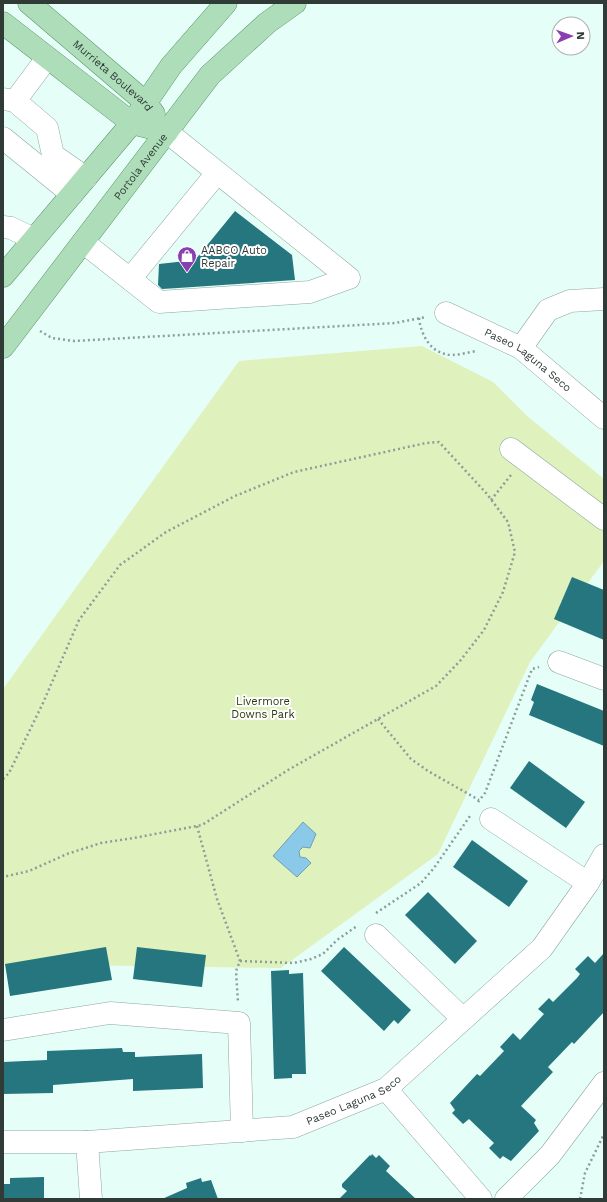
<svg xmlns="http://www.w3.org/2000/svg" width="607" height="1202" viewBox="0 0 607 1202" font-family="'Work Sans',sans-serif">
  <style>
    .green { fill: #dff1bc }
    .water { fill: #8bc9e8; stroke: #709eb3 }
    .building { fill: #25767e }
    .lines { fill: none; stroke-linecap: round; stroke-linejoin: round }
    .minor-casing { stroke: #8ea6a0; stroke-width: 23 }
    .major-casing { stroke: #5f966d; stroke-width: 23 }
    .path { stroke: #8c9e99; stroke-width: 2.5; stroke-dasharray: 2 3; stroke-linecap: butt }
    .minor { stroke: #fff; stroke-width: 22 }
    .major { stroke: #aedeb9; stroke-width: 22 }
    .labels { text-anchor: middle; stroke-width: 4; stroke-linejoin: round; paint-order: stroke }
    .street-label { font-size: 11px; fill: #303a37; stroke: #fff }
    .poi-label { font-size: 11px; fill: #303a37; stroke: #fff; text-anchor: start }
    .park-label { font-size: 11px; fill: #2b360d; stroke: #fff }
  </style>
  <rect width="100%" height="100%" fill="#e5fff8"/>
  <polygon class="green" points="422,346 493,382 526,415 604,479 604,561 530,662 438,854 281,968 3,964 3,689 239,361"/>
  <polygon class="water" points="303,822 316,834 310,848 303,847 299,851 300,857 306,858 311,863 297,877 273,856"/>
  <g class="building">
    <polygon points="235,211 292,255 295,280 178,288 162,289 158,285 159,264 195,260"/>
    <polygon points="572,577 604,590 604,640 554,619"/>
    <polygon points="537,684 604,711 604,746 529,715 534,702 531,700"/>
    <polygon points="529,761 585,802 566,828 510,788"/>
    <polygon points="472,840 528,881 509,907 453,867"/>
    <polygon points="428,892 477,941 455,964 405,915"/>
    <polygon points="106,947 112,980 10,996 5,964"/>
    <polygon points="137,947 206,955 202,987 133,979"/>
    <polygon points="344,947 411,1010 398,1024 394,1020 384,1031 321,971"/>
    <polygon points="604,953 604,1012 574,1044 572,1042 548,1067 553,1072 521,1106 536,1120 534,1123 539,1131 511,1161 503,1156 500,1159 489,1148 494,1143 469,1119 463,1124 452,1113 455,1110 450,1103 477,1074 480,1076 504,1051 500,1047 513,1033 520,1040 544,1014 538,1009 549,998 553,1002 577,978 580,974 575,969 588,956 595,963"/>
    <polygon points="289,970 289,974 303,973 306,1074 292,1074 292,1078 274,1079 271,971"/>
    <polygon points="122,1048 123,1052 135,1052 135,1057 202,1054 203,1088 133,1091 133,1079 53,1085 53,1093 3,1094 3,1062 47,1060 47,1051"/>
    <polygon points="372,1154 376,1158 379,1155 390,1166 386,1171 416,1199 339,1199 347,1191 342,1187 342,1184 370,1155 371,1156"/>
    <polygon points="44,1177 44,1199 3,1199 3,1184 10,1184 10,1178"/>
    <polygon points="201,1178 202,1182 211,1180 218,1199 162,1199 187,1188 186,1183"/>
  </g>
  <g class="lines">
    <g class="minor-casing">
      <g id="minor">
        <polyline points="3,99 15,101 47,128 53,155 86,178"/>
        <polyline points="15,101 47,58"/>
        <polyline points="3,138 72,194"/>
        <polyline points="3,227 11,228 34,239"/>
        <polyline points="83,242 159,302 310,292 349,278 167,132"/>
        <polyline points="130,279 217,173"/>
        <path id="s1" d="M446,313L521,348L604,418"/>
        <polyline points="521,348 548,310 570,301 604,299"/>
        <polyline points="511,449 604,519"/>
        <polyline points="559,662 604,679"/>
        <polyline points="491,819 588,883"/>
        <polyline points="376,935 463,1019"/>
        <polyline points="3,1030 110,1013 239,1023 242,1131"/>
        <polyline points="386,1089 481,1199"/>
        <path id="s2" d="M3,1142H87L293,1127L386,1089L542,948L588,883L604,855"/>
        <polyline points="87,1142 91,1199"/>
        <polyline points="506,1199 550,1155 604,1083"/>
      </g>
    </g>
    <g class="major-casing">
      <g id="major">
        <path id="s3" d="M29,3L145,102L154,114"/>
        <polyline points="3,23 132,123 167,132"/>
        <polyline points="3,276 132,123 171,66 226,3"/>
        <path id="s4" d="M3,347L210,75L267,23L295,3"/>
      </g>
    </g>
    <g class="path">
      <path d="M419,318C421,334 429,350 445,354C454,357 468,352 477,351"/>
      <polyline points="40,331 52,338 74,341 395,323 426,317"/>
      <polyline points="491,500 511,475"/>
      <polyline points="378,719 411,759 428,771 479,800"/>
      <polyline points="3,779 9,773 43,703 79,620 120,565 166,532 235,496 294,472 426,443 439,442 487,494 508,522 515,552 503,592 484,630 460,661 436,686 288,770 202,825 134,838 101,843 67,854 29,871 3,877"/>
      <polyline points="478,802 485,793 532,669 539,667"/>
      <polyline points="197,826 217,899 240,961 236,971 238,1002"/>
      <polyline points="376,913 421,883 434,868 470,816"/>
      <polyline points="240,961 294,963 311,959 323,954 337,940 357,926"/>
      <polyline points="580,1199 585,1173 604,1134"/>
    </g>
    <use href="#minor" class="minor"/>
    <use href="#major" class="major"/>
  </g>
  <defs>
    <g id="shop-pin" transform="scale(1)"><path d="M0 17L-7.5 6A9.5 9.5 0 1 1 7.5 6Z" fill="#893fb2" stroke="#fff"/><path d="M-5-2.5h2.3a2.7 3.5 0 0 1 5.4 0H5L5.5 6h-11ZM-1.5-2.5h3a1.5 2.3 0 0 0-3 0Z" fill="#fff"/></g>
  </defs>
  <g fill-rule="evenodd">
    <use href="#shop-pin" x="187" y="256"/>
  </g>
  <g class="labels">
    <g class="street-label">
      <text dy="4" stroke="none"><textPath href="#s3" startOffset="111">Murrieta Boulevard</textPath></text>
      <text dy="4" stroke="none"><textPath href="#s4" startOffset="227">Portola Avenue</textPath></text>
      <text dy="4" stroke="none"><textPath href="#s1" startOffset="95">Paseo Laguna Seco</textPath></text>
      <text dy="4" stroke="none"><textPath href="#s2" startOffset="357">Paseo Laguna Seco</textPath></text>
    </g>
    <g class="poi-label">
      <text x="201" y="254">AABCO Auto<tspan x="201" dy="13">Repair</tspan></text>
    </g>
    <g class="park-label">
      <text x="263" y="705">Livermore<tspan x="263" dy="13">Downs Park</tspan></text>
    </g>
  </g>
  <rect width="607" height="1202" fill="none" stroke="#303a37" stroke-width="8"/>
  <g transform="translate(571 36) rotate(88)"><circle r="19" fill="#ffffff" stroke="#acb0af"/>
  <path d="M0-3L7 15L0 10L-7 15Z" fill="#893fb2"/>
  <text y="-6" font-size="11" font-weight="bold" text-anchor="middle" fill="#303a37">N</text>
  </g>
</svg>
